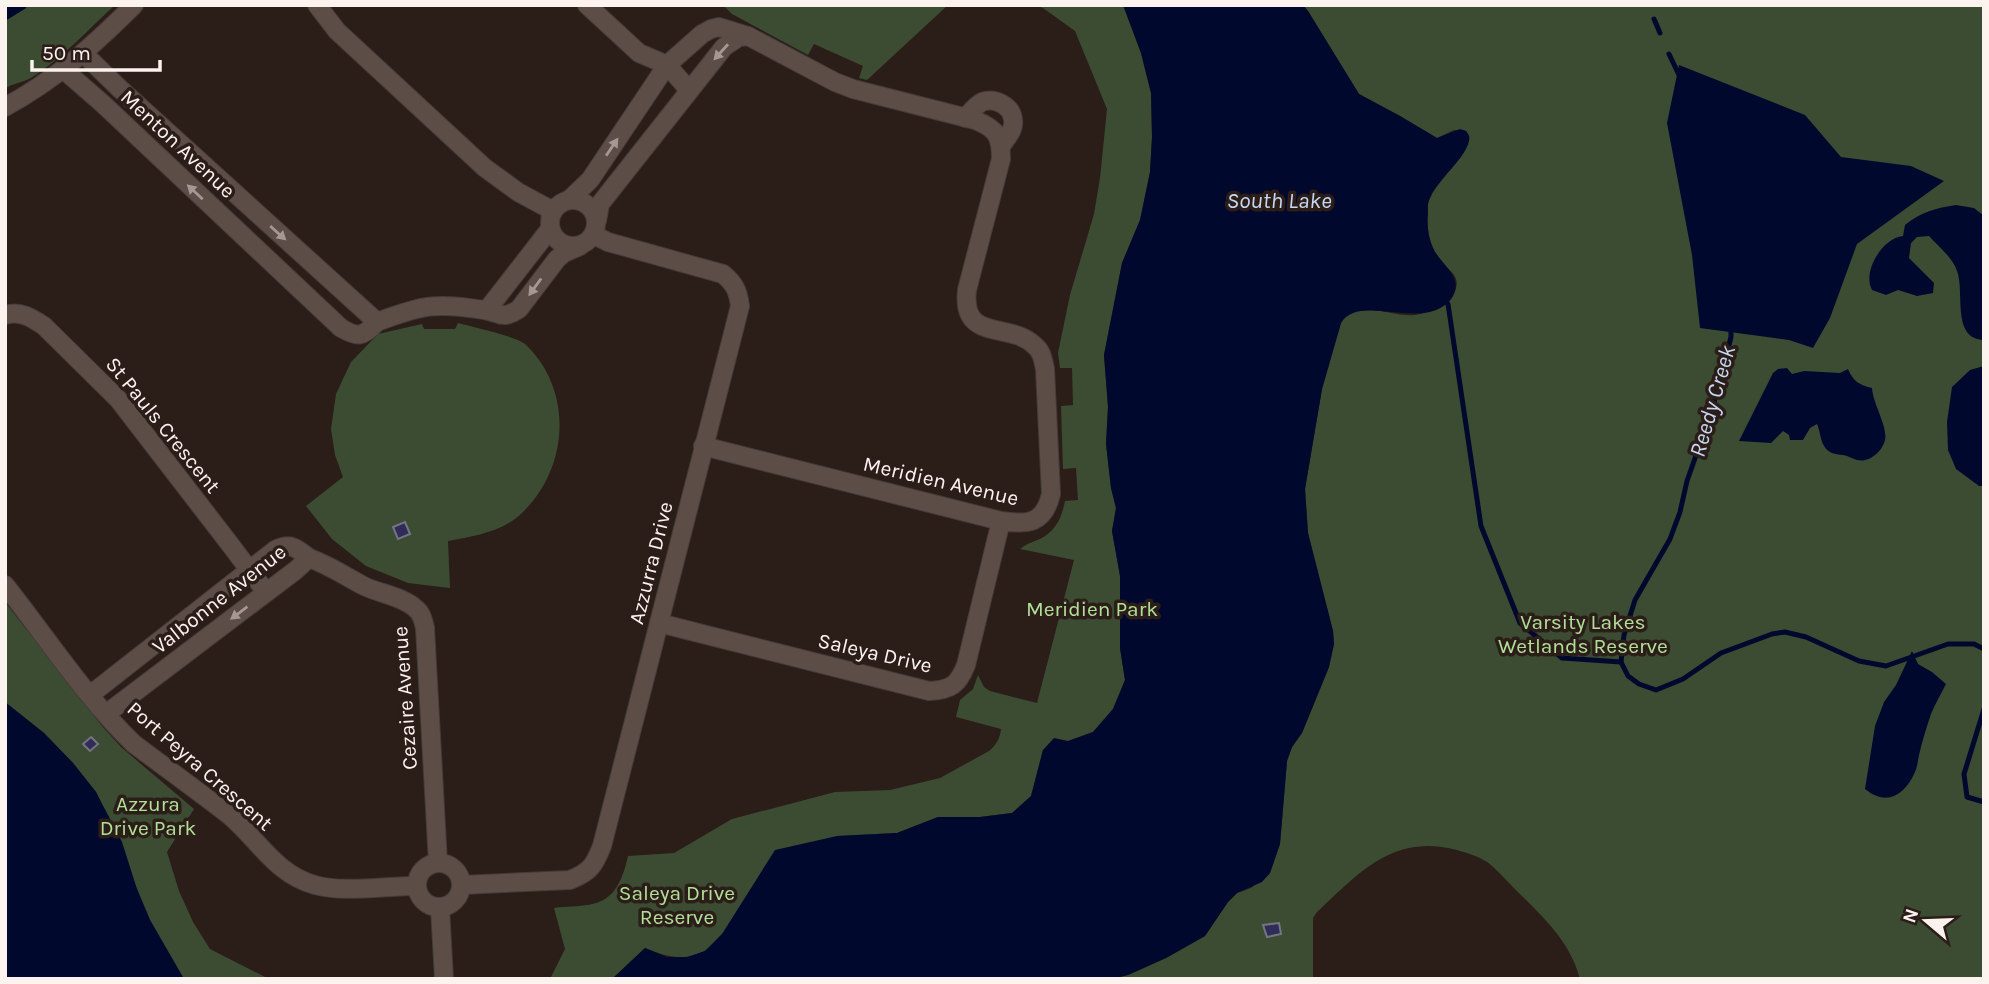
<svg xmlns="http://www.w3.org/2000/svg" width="1989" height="984" viewBox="0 0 1989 984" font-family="Karla,sans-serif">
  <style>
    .green { fill: #3c4c33 }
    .water { fill: #00092d }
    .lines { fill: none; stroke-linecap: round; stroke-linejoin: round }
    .stream { stroke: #00092d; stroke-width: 5 }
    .building { fill: #2f2c58; stroke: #747483; stroke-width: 2 }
    .minor-casing { stroke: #463b38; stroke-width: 20 }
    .minor { stroke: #5d4d47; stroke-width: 18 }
    .oneway { fill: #a59893 }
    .labels { text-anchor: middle; stroke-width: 7; stroke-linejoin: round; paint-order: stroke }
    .street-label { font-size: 21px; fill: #fcf3ef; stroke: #2b1d18 }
    .park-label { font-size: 21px; fill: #b3e099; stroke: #2b1d18 }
    .water-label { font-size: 23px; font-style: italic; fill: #c8d7f3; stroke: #2b1d18 }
  </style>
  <rect width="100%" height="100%" fill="#2b1d18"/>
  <g class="green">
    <path d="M27,5H115C89,29 61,59 31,78C23,82 13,84 5,88V21L26,8Z"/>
    <polygon points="723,5 948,5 867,80 859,78 863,66 814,44 808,55 732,14"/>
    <path d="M1034,5H1123L1141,53L1151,93L1152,137L1150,172L1140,220L1122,263L1104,355L1108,407L1106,444L1111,488L1116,508L1112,531L1120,576V648L1125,680L1113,709L1093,732L1043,750L1031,796L1012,813L980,817H938L897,833L837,836L722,934C717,939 712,946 706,950C687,963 664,956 645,948L612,979H550L565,949L554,908C567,906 588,907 599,902C618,895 624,873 628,856L674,853L732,819L835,792L890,790L940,778L989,751C996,745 1000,739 1001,729L956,717L960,700L973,689L978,675L984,687L990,691L1037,703L1074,560L1020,549C1028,543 1032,542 1040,539C1056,531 1062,517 1065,501L1078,500L1076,468L1063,469L1061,406L1073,405L1072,368H1060L1058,353L1070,295L1094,214L1100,178L1107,109L1075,31L1043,8Z"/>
    <path d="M1303,5H1984V979H1580C1571,944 1547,921 1522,896C1510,885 1499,871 1487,862C1478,856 1467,853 1457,850C1393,833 1359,873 1317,912L1313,918V979H1111L1128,975L1166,958L1205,936L1228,902L1237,893L1251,888L1270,873L1280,844L1287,761L1292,747L1302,733L1329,667L1334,644L1333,631L1308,533L1305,489L1322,389L1341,323C1356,297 1393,318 1415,315C1426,314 1438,307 1448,304C1452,296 1459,288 1456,279C1454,272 1446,268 1442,262C1429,246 1425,226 1428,205C1431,182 1478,151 1466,131L1454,130L1437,138L1400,116L1359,94L1308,11Z"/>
    <path d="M458,323C472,327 515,336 525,344C574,390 569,468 522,513C502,532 474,536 448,541L450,588L408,583L366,566L332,539L306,506L343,477L335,455L331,429L336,394L351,362L378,334L422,324L424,329H455Z"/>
    <polygon points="5,602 102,726 121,747 194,809 167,852 179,891 193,922 210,949 269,979 184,979 150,920 96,792 73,763 44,733 5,702"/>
  </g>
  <g class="water">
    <polygon points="5,5 27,5 26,8 5,21"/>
    <path d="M1123,5H1303L1308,11L1359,94L1400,116L1437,138L1460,129L1466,131C1469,135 1470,136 1469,141C1466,158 1437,180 1430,198C1427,203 1428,208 1428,214C1427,225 1428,235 1432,246C1439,264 1464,275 1453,296C1450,301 1447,304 1442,307C1412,326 1358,295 1341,323L1322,389L1305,489L1308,533L1333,631L1334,644L1329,667L1302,733L1292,747L1287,761L1280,844L1270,873L1262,882L1237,893L1228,902L1205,936L1166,958L1128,975L1111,979H612L645,948L667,957H687L705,951L722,934L775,850L837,836L897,833L938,817H980L1012,813L1031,796L1043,750L1054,738L1068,741L1093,732L1113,709L1125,680L1120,648V576L1112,531L1116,508L1111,488L1106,444L1108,407L1104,355L1122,263L1140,220L1150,172L1152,137L1151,93L1141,53Z"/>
    <polygon points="1679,65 1805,115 1841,157 1911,166 1944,181 1857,244 1830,318 1813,348 1789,340 1700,328 1692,255 1667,123"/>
    <path d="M1956,205L1974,208L1984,216V340C1951,339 1965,292 1957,271C1953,258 1938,246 1929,236L1917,237L1911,243L1909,258L1934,283L1933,293L1917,296L1898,290L1886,295L1872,290C1862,272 1882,238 1903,236L1905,225C1921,212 1936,208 1956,205Z"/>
    <polygon points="1984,366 1984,486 1979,486 1956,469 1948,450 1947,422 1952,387 1970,370"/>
    <path d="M1787,368L1792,374L1804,371L1840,373L1848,369C1853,381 1859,385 1872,388C1873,404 1888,427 1885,440C1882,452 1869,463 1857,460C1853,459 1850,457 1847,456C1842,454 1834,455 1830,452C1820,446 1821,433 1817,424L1810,428L1803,440H1790L1789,435L1783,431L1771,443L1739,441L1773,373L1778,369Z"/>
    <path d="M1912,651L1918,664L1932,672L1946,684C1941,694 1935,704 1931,714C1927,726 1923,738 1920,751C1918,758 1918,765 1915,772C1905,795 1887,807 1865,789L1875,726L1884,702L1896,685Z"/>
    <polygon points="5,702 44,733 73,763 96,792 122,842 137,889 150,920 184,979 5,979"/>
  </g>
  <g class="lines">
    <g class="stream">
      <polyline points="1654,19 1660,33"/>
      <polyline points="1669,54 1680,77"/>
      <polyline points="1448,304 1481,526 1520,623 1562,658 1621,662"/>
      <polyline points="1731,327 1731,337 1712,410 1687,481 1680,512 1670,539 1635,600 1624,635 1621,662 1628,676 1639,684 1656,690 1683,679 1721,653 1772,634 1785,632 1806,637 1859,661 1886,666 1948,644 1974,644 1984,649"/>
      <polyline points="1984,709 1964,774 1967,797 1984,802"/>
    </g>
  </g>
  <g class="building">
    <polygon points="405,522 410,534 398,539 393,527"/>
    <polygon points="91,737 98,744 90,751 83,744"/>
    <polygon points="1279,923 1281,934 1267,937 1263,925"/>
  </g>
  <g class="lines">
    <g class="minor-casing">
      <g id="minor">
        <polyline points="317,5 337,31 485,168 518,192 553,211"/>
        <polyline points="587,5 639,53 667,65 689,90"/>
        <path d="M64,70L103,104L341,328C358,338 363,337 377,322L119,88L84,54"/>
        <path d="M5,107C55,80 94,45 134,5"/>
        <path d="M965,118C970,113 976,105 982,102C995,97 1012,106 1013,120C1015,130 1006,138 1001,146"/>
        <circle cx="573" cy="223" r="23"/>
        <polyline points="569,200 590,180 667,65 702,34 711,29 719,27 748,36 739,37 724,47 600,204 597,221"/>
        <polyline points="487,310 550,229"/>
        <path d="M5,315C20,310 32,318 44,326L118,399L229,543L266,592"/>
        <path d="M377,322C422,305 436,302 484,310C500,312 501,321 519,309L557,259L564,253L580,246"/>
        <path d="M703,446L1001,521C1028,525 1044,524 1051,494L1045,369C1043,360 1042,351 1034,345C1009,321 961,343 967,290L1001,159C1001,136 997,129 975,120L853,89L835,82L748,36"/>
        <path d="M309,558C329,565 345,576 364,586C380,594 402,596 415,608C422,613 423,620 425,628L438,863"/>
        <path d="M5,585C47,638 85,697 134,744C166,768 198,791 229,815C258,839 276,875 315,885C342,893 387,886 416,886"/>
        <path d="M659,623L929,691C951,690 958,685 966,665L1001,521"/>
        <path d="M90,695L275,550C290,542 297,548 309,558L296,570L106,714"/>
        <circle cx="439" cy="885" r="22"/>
        <path d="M461,885L570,880C590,872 594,866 602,846L740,306C738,291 735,284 723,274L608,242L594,235"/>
        <polyline points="440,908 444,979"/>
      </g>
    </g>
    <use href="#minor" class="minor"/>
  </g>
  <defs><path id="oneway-solid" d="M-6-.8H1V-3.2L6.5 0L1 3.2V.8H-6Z" transform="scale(1.75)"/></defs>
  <g class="oneway">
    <use href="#oneway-solid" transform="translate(721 52) rotate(132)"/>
    <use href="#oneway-solid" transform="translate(612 147) rotate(-56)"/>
    <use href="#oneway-solid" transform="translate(195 192) rotate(-137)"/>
    <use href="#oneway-solid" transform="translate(278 233) rotate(42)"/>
    <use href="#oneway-solid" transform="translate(535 287) rotate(126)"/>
    <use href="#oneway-solid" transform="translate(239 613) rotate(143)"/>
  </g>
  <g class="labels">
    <g class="street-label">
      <text transform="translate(178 144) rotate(43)" y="7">Menton Avenue</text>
      <text transform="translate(163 425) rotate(51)" y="7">St Pauls Crescent</text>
      <text transform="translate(941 481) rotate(13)" y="7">Meridien Avenue</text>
      <text transform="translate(651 563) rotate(-76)" y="7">Azzurra Drive</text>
      <text transform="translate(219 599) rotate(-38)" y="7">Valbonne Avenue</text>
      <text transform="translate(875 653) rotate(13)" y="7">Saleya Drive</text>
      <text transform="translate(405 698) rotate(-94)" y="7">Cezaire Avenue</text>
      <text transform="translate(200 766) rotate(41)" y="7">Port Peyra Crescent</text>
    </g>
    <g class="park-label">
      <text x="1092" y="616">Meridien Park</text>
      <text x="1583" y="629">Varsity Lakes<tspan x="1583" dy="24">Wetlands Reserve</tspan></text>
      <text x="148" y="811">Azzura<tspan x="148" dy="24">Drive Park</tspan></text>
      <text x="677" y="900">Saleya Drive<tspan x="677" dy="24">Reserve</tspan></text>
    </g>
    <g class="water-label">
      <text x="1279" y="208">South Lake</text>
      <text transform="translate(1712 401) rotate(-74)" y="8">Reedy Creek</text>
    </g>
  </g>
  <rect width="1989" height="984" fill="none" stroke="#fcf3ef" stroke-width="14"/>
  <g transform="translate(1926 921) rotate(289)" stroke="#2b1d18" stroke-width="5" paint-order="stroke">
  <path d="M0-5L12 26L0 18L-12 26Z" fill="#fcf3ef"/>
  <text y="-10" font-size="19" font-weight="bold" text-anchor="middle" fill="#fcf3ef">N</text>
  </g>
  <path d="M32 60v10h128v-10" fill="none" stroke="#fcf3ef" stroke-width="3.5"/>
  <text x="42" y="60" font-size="21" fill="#fcf3ef" stroke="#2b1d18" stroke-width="5" paint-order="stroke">50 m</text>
</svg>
